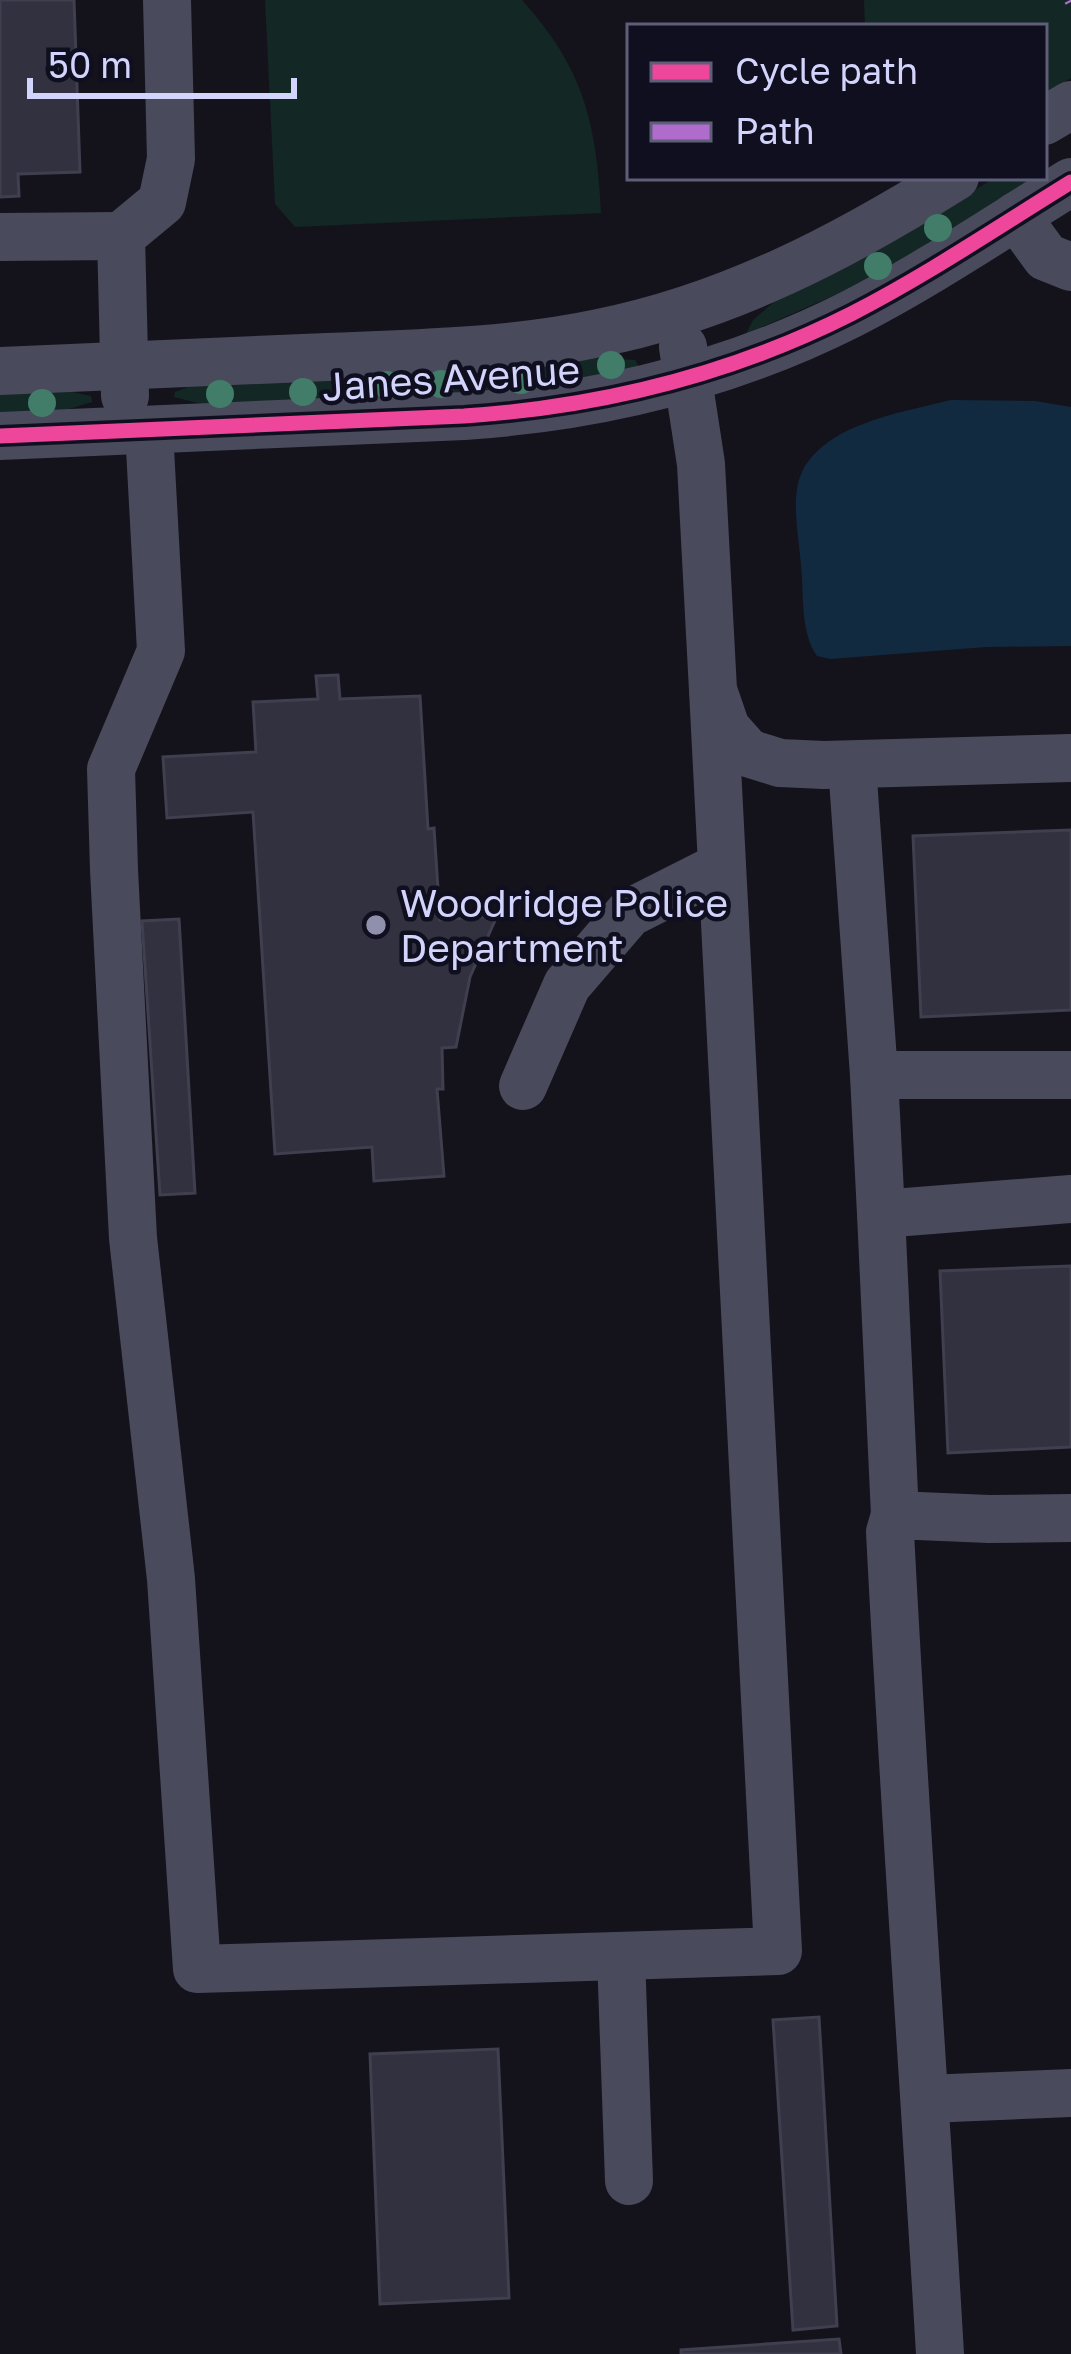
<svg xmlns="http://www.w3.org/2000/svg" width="1071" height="2354" viewBox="0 0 1071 2354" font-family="'Golos Text',sans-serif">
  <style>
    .green { fill: #132725 }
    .water { fill: #122a3f }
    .building { fill: #32313f; stroke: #3f3f4f; stroke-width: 3 }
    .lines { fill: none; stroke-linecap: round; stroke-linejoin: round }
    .minor { stroke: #494a5c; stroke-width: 48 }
    .quiet { stroke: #b06ccc; stroke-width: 12; stroke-dasharray: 24 12; stroke-linecap: butt }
    .cycleway-casing { stroke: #100f20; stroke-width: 22 }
    .cycleway { stroke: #ed469a; stroke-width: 15 }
    .tree { fill: #417d69 }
    .poi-dot { fill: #9090ad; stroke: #100f20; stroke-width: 4.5 }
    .labels { text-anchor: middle; stroke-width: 9; stroke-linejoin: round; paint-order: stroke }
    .street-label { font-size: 39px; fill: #d3d4fb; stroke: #100f20 }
    .poi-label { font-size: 39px; fill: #d3d4fb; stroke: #100f20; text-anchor: start }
  </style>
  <rect width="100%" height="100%" fill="#14131c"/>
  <g class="green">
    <path d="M265,0H522C584,69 596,122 601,213L295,227L275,204Z"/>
    <polygon points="864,0 1071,0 1071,78 1044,94 1044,27 865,27"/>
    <polygon points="996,177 1039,177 871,279 746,334 753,320 776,300 886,244"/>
    <polygon points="584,357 635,360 638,365 636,370 492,392 202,404 174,397 175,392 196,384"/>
    <polygon points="63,390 91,396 92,402 62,411 0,414 0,392"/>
  </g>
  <path class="water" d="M951,400L1035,401L1071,407V646L986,647L830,659L817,656C800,632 804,594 801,565C799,538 790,497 802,472C826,423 904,412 951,400Z"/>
  <g class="building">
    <polygon points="0,0 74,0 80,172 18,174 19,196 0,197"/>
    <polygon points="338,675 340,699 420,696 428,829 434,828 440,920 497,916 470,977 456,1047 442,1048 443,1089 437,1089 444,1176 374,1181 372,1147 275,1154 253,812 167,818 163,757 256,752 253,702 318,699 316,676"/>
    <polygon points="1071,830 1071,1010 921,1017 913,836"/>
    <polygon points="179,919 195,1193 160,1195 142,921"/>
    <polygon points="1071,1266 1071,1447 948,1453 940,1271"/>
    <polygon points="819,2017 837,2326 793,2330 773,2020"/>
    <polygon points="498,2049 509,2298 380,2304 370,2054"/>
    <polygon points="839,2339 841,2354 681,2354 681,2350"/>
  </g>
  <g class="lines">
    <g class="minor">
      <polyline points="1044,121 1071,105"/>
      <polyline points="1016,216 1046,257 1071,267"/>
      <polyline points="0,237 121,236"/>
      <polyline points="683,347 701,464 713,690 726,728 748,753 780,763 824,765 1071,758"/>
      <path d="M0,371C109,366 218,361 327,357C418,353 509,352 599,333C729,307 843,247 955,177"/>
      <polyline points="125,396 121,236 162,202 171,159 167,0"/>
      <polyline points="149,430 161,651 111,769 114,870 133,1238 171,1579 197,1969 778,1951 713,690"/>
      <path d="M0,436L464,416C599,407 730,375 851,314C927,275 998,227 1071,182"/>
      <polyline points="852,765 874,1075"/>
      <polyline points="523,1086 567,985 629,913 722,866"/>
      <polyline points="881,1214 874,1075 1071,1075"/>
      <polyline points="895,1515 881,1214 1071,1199"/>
      <polyline points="621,1956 629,2181"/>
      <polyline points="926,2099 1071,2093"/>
      <path d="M940,2354C924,2080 904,1806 890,1532L895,1515L989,1519L1071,1518"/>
    </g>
    <polyline class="quiet" points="1070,0 1071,2"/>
    <g class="cycleway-casing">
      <path id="cycleway" d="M0,436L464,416C599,407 730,375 851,314C927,275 998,227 1071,182"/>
    </g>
    <use href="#cycleway" class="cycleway"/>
  </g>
  <g class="tree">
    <circle cx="938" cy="228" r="14"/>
    <circle cx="878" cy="266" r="14"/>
    <circle cx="611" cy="365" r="14"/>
    <circle cx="521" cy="380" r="14"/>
    <circle cx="441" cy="384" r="14"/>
    <circle cx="387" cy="385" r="14"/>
    <circle cx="303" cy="392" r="14"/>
    <circle cx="220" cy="394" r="14"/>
    <circle cx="42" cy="403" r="14"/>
  </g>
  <circle class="poi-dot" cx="376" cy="925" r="12"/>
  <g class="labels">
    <g class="street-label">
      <text transform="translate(451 378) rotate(-4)" y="14">Janes Avenue</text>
    </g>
    <g class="poi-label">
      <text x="400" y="917">Woodridge Police<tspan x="400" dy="45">Department</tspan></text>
    </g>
  </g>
  <rect x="627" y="24" width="420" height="156" fill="#100f20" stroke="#5e5e78" stroke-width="3"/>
  <rect x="651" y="63" width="60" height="18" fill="#ed469a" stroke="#5e5e78" stroke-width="3"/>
  <text x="735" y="84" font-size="36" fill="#d3d4fb">Cycle path</text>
  <rect x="651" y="123" width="60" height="18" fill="#b06ccc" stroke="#5e5e78" stroke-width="3"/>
  <text x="735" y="144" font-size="36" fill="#d3d4fb">Path</text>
  <path d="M30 78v18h264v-18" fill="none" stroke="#d3d4fb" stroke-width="6"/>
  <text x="48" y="78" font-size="36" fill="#d3d4fb" stroke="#100f20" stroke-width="9" paint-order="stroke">50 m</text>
</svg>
